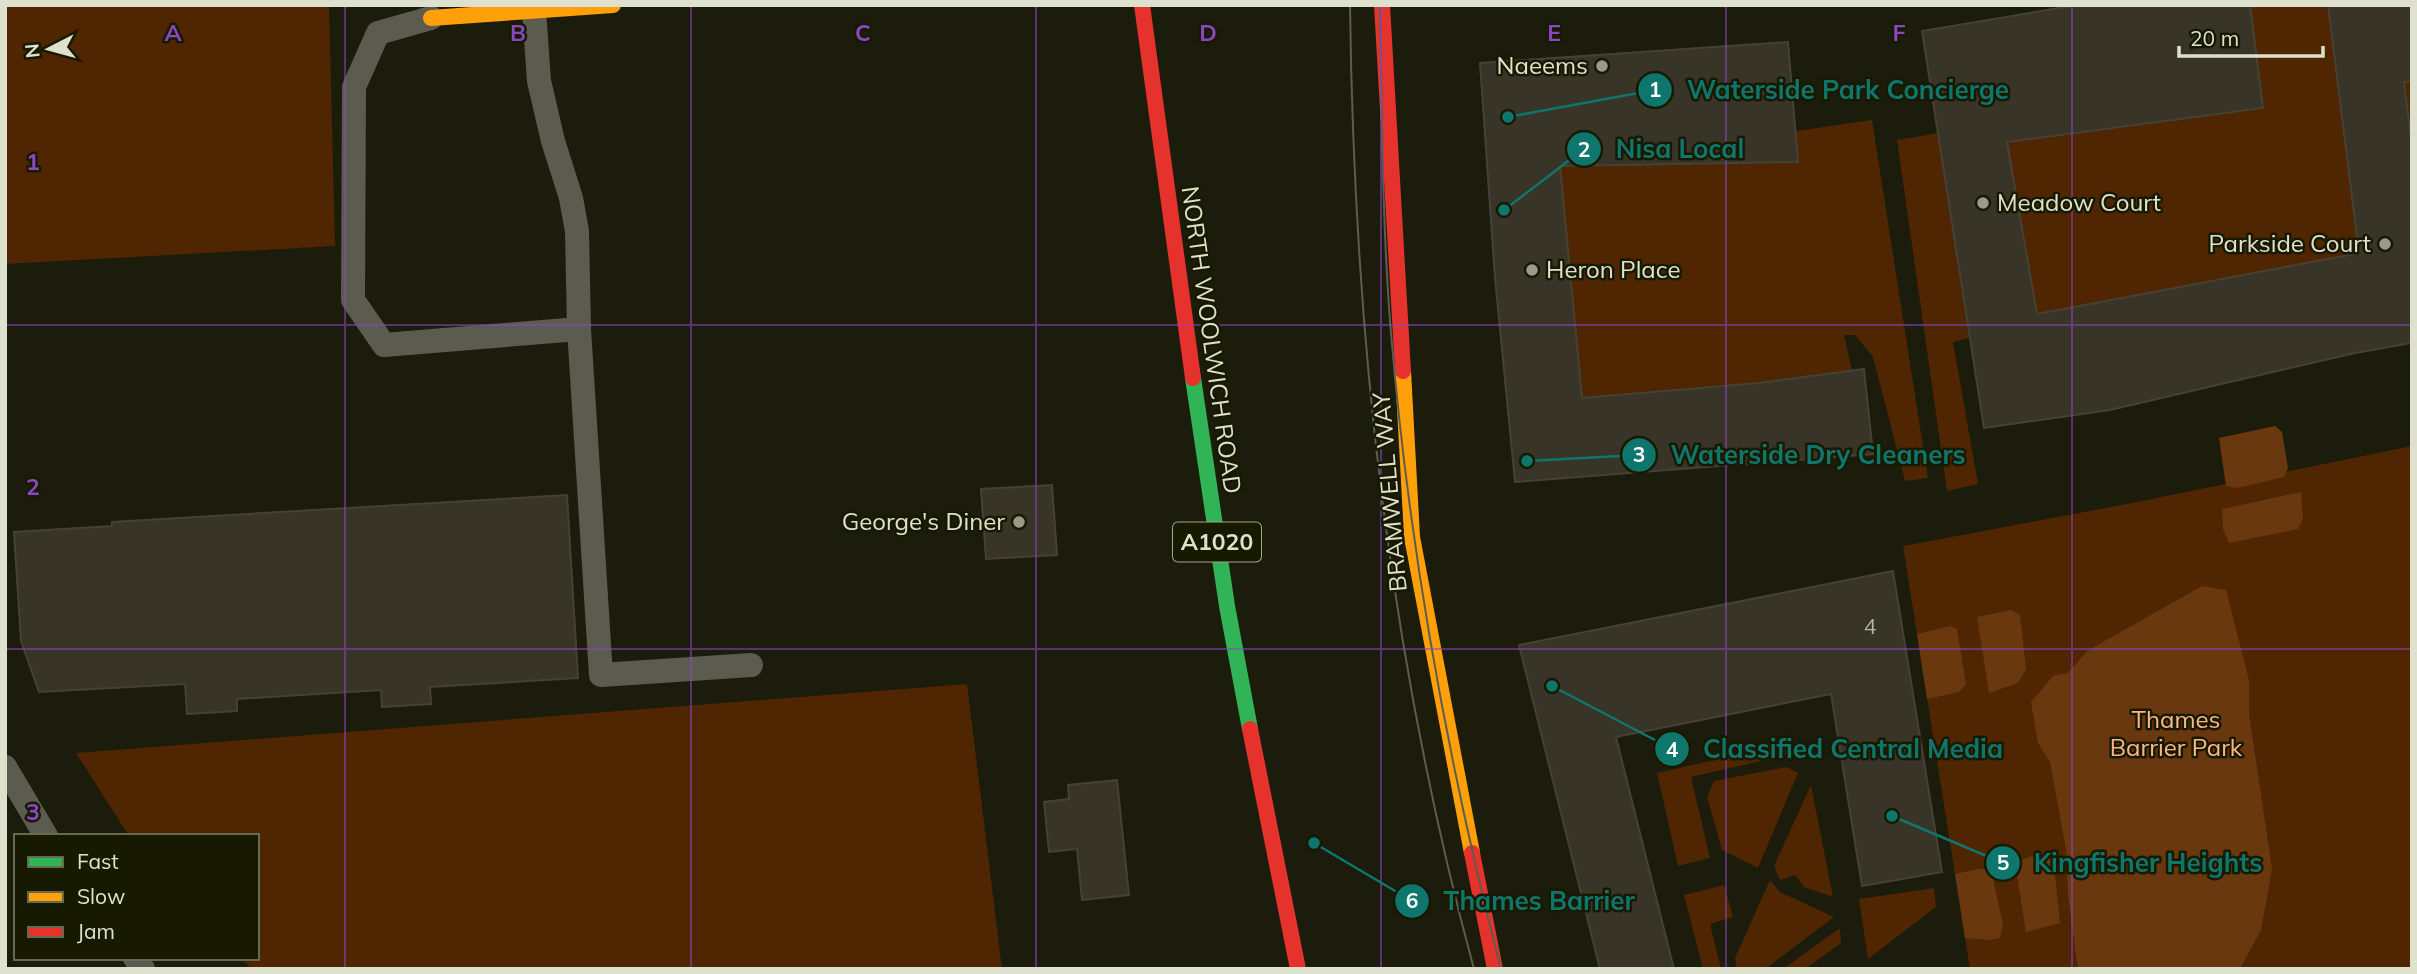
<svg xmlns="http://www.w3.org/2000/svg" width="2417" height="974" viewBox="0 0 2417 974" font-family="Mulish,sans-serif">
  <style>
    .green { fill: #502501 }
    .forest { fill: #6a380e }
    .building { fill: #383528; stroke: #454235; stroke-width: 2 }
    .lines { fill: none; stroke-linecap: round; stroke-linejoin: round }
    .lane { stroke: #5b5c4f; stroke-width: 24 }
    .fast { stroke: #30b455; stroke-width: 16 }
    .slow { stroke: #ff9f0a; stroke-width: 16 }
    .jam { stroke: #e5322d; stroke-width: 16 }
    .tram { stroke: #5b5d4f; stroke-width: 2 }
    .grid { fill: none; stroke: #8a47c1; stroke-width: 2; stroke-opacity: 0.55 }
    .poi-dot { fill: #9a9c8a; stroke: #181a00; stroke-width: 2.5 }
    .labels { text-anchor: middle; stroke-width: 5; stroke-linejoin: round; paint-order: stroke }
    .number-label { font-size: 21px; fill: #b4b6a4 }
    .shield { fill: #181a00; stroke: #a3a590; stroke-width: 2 }
    .shield-label { font-size: 23px; font-weight: bold; fill: #dee1ce }
    .poi-label { font-size: 24px; fill: #dee1ce; stroke: #181a00; text-anchor: end }
    .street-label { font-size: 24px; fill: #dee1ce; stroke: #181a00 }
    .park-label { font-size: 24px; fill: #feb689; stroke: #181a00 }
    .grid-label { font-size: 23px; text-anchor: middle; font-weight: bold; fill: #8a47c1; stroke: #181a00; stroke-width: 5; stroke-linejoin: round; paint-order: stroke }
    .leader { fill: none; stroke: #0f766e; stroke-width: 2.5 }
    .callout-dot { fill: #0f766e; stroke: #181a00; stroke-width: 2.5 }
    .mark-label { font-size: 21px; text-anchor: middle; font-weight: bold; fill: #fff }
    .callout-label { font-size: 26px; text-anchor: middle; font-weight: bold; fill: #0f766e; stroke: #181a00; stroke-width: 5; stroke-linejoin: round; paint-order: stroke }
  </style>
  <rect width="100%" height="100%" fill="#1b1c0b"/>
  <g class="green">
    <polygon points="5,5 329,5 335,246 5,264"/>
    <polygon points="2250,5 2328,5 2372,350 2321,361 2303,264 2037,314 2007,142 2263,108"/>
    <polygon points="2412,81 2412,149 2404,82"/>
    <polygon points="1872,120 1928,478 1905,481 1873,357 1855,335 1844,335 1852,371 1759,383 1582,398 1560,166 1798,162 1796,131"/>
    <polygon points="1938,133 1969,338 1953,342 1978,484 1947,491 1897,140"/>
    <polygon points="2412,446 2412,969 1970,969 1903,546 2127,504"/>
    <polygon points="967,684 1002,969 252,969 241,958 257,958 257,836 129,836 76,753"/>
    <polygon points="1789,743 1792,754 1691,777 1710,858 1678,866 1657,773"/>
    <polygon points="1787,767 1798,773 1758,868 1722,850 1707,797 1714,781"/>
    <polygon points="1811,785 1833,897 1804,887 1795,875 1780,880 1774,866"/>
    <polygon points="1770,880 1780,892 1834,917 1765,969 1737,969 1735,958"/>
    <polygon points="1724,885 1733,917 1710,924 1721,969 1703,969 1684,895"/>
    <polygon points="1934,888 1936,907 1868,959 1859,899"/>
    <polygon points="1840,928 1841,943 1805,969 1783,969"/>
  </g>
  <g class="forest">
    <polygon points="2275,426 2282,432 2288,468 2284,477 2238,488 2226,486 2219,438"/>
    <polygon points="2301,492 2303,519 2298,529 2229,543 2223,529 2222,509"/>
    <polygon points="2202,586 2226,590 2249,680 2249,714 2272,869 2261,930 2240,969 2078,969 2068,896 2066,849 2050,762 2038,743 2031,702 2053,676 2068,673 2087,651"/>
    <polygon points="2011,610 2020,615 2026,669 2018,683 1989,693 1977,617"/>
    <polygon points="1950,626 1957,629 1966,684 1959,692 1927,699 1917,634"/>
    <polygon points="2039,853 2053,857 2060,923 2026,932 2015,863"/>
    <polygon points="1978,869 1990,869 1992,874 2003,924 2000,938 1990,940 1965,938 1955,874"/>
  </g>
  <g class="building">
    <polygon points="2077,5 2250,5 2263,108 2007,142 2037,314 2359,253 2328,5 2412,5 2412,81 2404,82 2412,146 2412,343 2355,353 2110,410 1984,428 1922,31"/>
    <polygon points="1788,42 1798,162 1560,166 1582,398 1759,383 1864,369 1873,454 1515,482 1495,278 1480,63"/>
    <polygon points="1052,485 1057,555 986,559 981,489"/>
    <polygon points="567,495 578,678 430,687 431,704 382,707 381,690 237,699 237,711 187,714 185,684 39,692 21,641 14,532 112,526 112,522"/>
    <polygon points="1893,571 1942,872 1862,886 1831,694 1616,737 1674,969 1600,969 1519,645"/>
    <polygon points="1117,780 1129,895 1082,900 1077,849 1049,852 1044,802 1069,799 1068,785"/>
  </g>
  <g class="lines">
    <g class="lane">
      <polyline points="534,10 539,81 553,141 571,198 577,231 579,329 601,675 751,665"/>
      <polyline points="431,18 378,33 354,87 353,300 384,345 579,329"/>
      <polyline points="5,767 46,836"/>
      <polyline points="135,958 143,969"/>
    </g>
    <polyline class="fast" points="1193,378 1227,606 1250,729"/>
    <g class="slow">
      <polyline points="431,18 613,5"/>
      <polyline points="1403,371 1412,537 1472,853"/>
    </g>
    <g class="jam">
      <polyline points="1142,5 1193,378"/>
      <polyline points="1382,5 1403,371"/>
      <polyline points="1250,729 1298,969"/>
      <polyline points="1472,853 1495,969"/>
    </g>
    <g class="tram">
      <path d="M1350,5C1354,332 1388,653 1474,969"/>
      <path d="M1380,5C1382,115 1382,224 1391,333C1409,548 1447,760 1501,969"/>
    </g>
  </g>
  <path class="grid" d="M345,5V969M691,5V969M1036,5V969M1381,5V969M1726,5V969M2072,5V969M5,325H2412M5,649H2412"/>
  <g class="poi-dot">
    <circle cx="1602" cy="66" r="7"/>
    <circle cx="1983" cy="203" r="7"/>
    <circle cx="2385" cy="244" r="7"/>
    <circle cx="1532" cy="270" r="7"/>
    <circle cx="1019" cy="522" r="7"/>
  </g>
  <g class="labels">
    <g class="number-label">
      <text x="1870" y="634">4</text>
    </g>
    <rect class="shield" x="1173" y="522.5" width="88" height="39" rx="5"/>
    <g class="shield-label">
      <text x="1217" y="550">A1020</text>
    </g>
    <g class="poi-label">
      <text x="1588" y="74">Naeems</text>
      <text x="1997" y="211" text-anchor="start">Meadow Court</text>
      <text x="2371" y="252">Parkside Court</text>
      <text x="1546" y="278" text-anchor="start">Heron Place</text>
      <text x="1005" y="530">George's Diner</text>
    </g>
    <g class="street-label">
      <text transform="translate(1211 340) rotate(82)" y="8">NORTH WOOLWICH ROAD</text>
      <text transform="translate(1390 492) rotate(-95)" y="8">BRAMWELL WAY</text>
    </g>
    <g class="park-label">
      <text x="2176" y="728">Thames<tspan x="2176" dy="28">Barrier Park</tspan></text>
    </g>
  </g>
  <g class="grid-label">
    <text x="173" y="41">A</text>
    <text x="518" y="41">B</text>
    <text x="863" y="41">C</text>
    <text x="1208" y="41">D</text>
    <text x="1554" y="41">E</text>
    <text x="1899" y="41">F</text>
    <text x="33" y="170">1</text>
    <text x="33" y="495">2</text>
    <text x="33" y="820">3</text>
  </g>
  <path class="leader" d="M1508 117L1655 90M1504 210L1584 149M1527 461L1639 455M1552 686L1672 749M1892 816L2003 863M1314 843L1412 901"/>
  <g class="callout-dot">
    <circle cx="1508" cy="117" r="7"/>
    <circle cx="1504" cy="210" r="7"/>
    <circle cx="1527" cy="461" r="7"/>
    <circle cx="1552" cy="686" r="7"/>
    <circle cx="1892" cy="816" r="7"/>
    <circle cx="1314" cy="843" r="7"/>
    <circle cx="1655" cy="90" r="18"/>
    <circle cx="1584" cy="149" r="18"/>
    <circle cx="1639" cy="455" r="18"/>
    <circle cx="1672" cy="749" r="18"/>
    <circle cx="2003" cy="863" r="18"/>
    <circle cx="1412" cy="901" r="18"/>
  </g>
  <g class="mark-label">
    <text x="1655" y="97">1</text>
    <text x="1584" y="157">2</text>
    <text x="1639" y="462">3</text>
    <text x="1672" y="757">4</text>
    <text x="2003" y="870">5</text>
    <text x="1412" y="908">6</text>
  </g>
  <g class="callout-label">
    <text x="1848" y="99">Waterside Park Concierge</text>
    <text x="1680" y="158">Nisa Local</text>
    <text x="1818" y="464">Waterside Dry Cleaners</text>
    <text x="1853" y="758">Classified Central Media</text>
    <text x="2148" y="872">Kingfisher Heights</text>
    <text x="1539" y="910">Thames Barrier</text>
  </g>
  <rect width="2417" height="974" fill="none" stroke="#dee1ce" stroke-width="14"/>
  <rect x="14" y="834" width="245" height="126" fill="#181a00" stroke="#676a52" stroke-width="2"/>
  <rect x="28" y="857" width="35" height="10" fill="#30b455" stroke="#676a52" stroke-width="2"/>
  <text x="77" y="869" font-size="21" fill="#dee1ce">Fast</text>
  <rect x="28" y="892" width="35" height="10" fill="#ff9f0a" stroke="#676a52" stroke-width="2"/>
  <text x="77" y="904" font-size="21" fill="#dee1ce">Slow</text>
  <rect x="28" y="927" width="35" height="10" fill="#e5322d" stroke="#676a52" stroke-width="2"/>
  <text x="77" y="939" font-size="21" fill="#dee1ce">Jam</text>
  <g transform="translate(49 49) rotate(264)" stroke="#181a00" stroke-width="5" paint-order="stroke">
  <path d="M0-5L12 26L0 18L-12 26Z" fill="#dee1ce"/>
  <text y="-10" font-size="19" font-weight="bold" text-anchor="middle" fill="#dee1ce">N</text>
  </g>
  <path d="M2179 46v10h144v-10" fill="none" stroke="#dee1ce" stroke-width="3.5"/>
  <text x="2190" y="46" font-size="21" fill="#dee1ce" stroke="#181a00" stroke-width="5" paint-order="stroke">20 m</text>
</svg>
